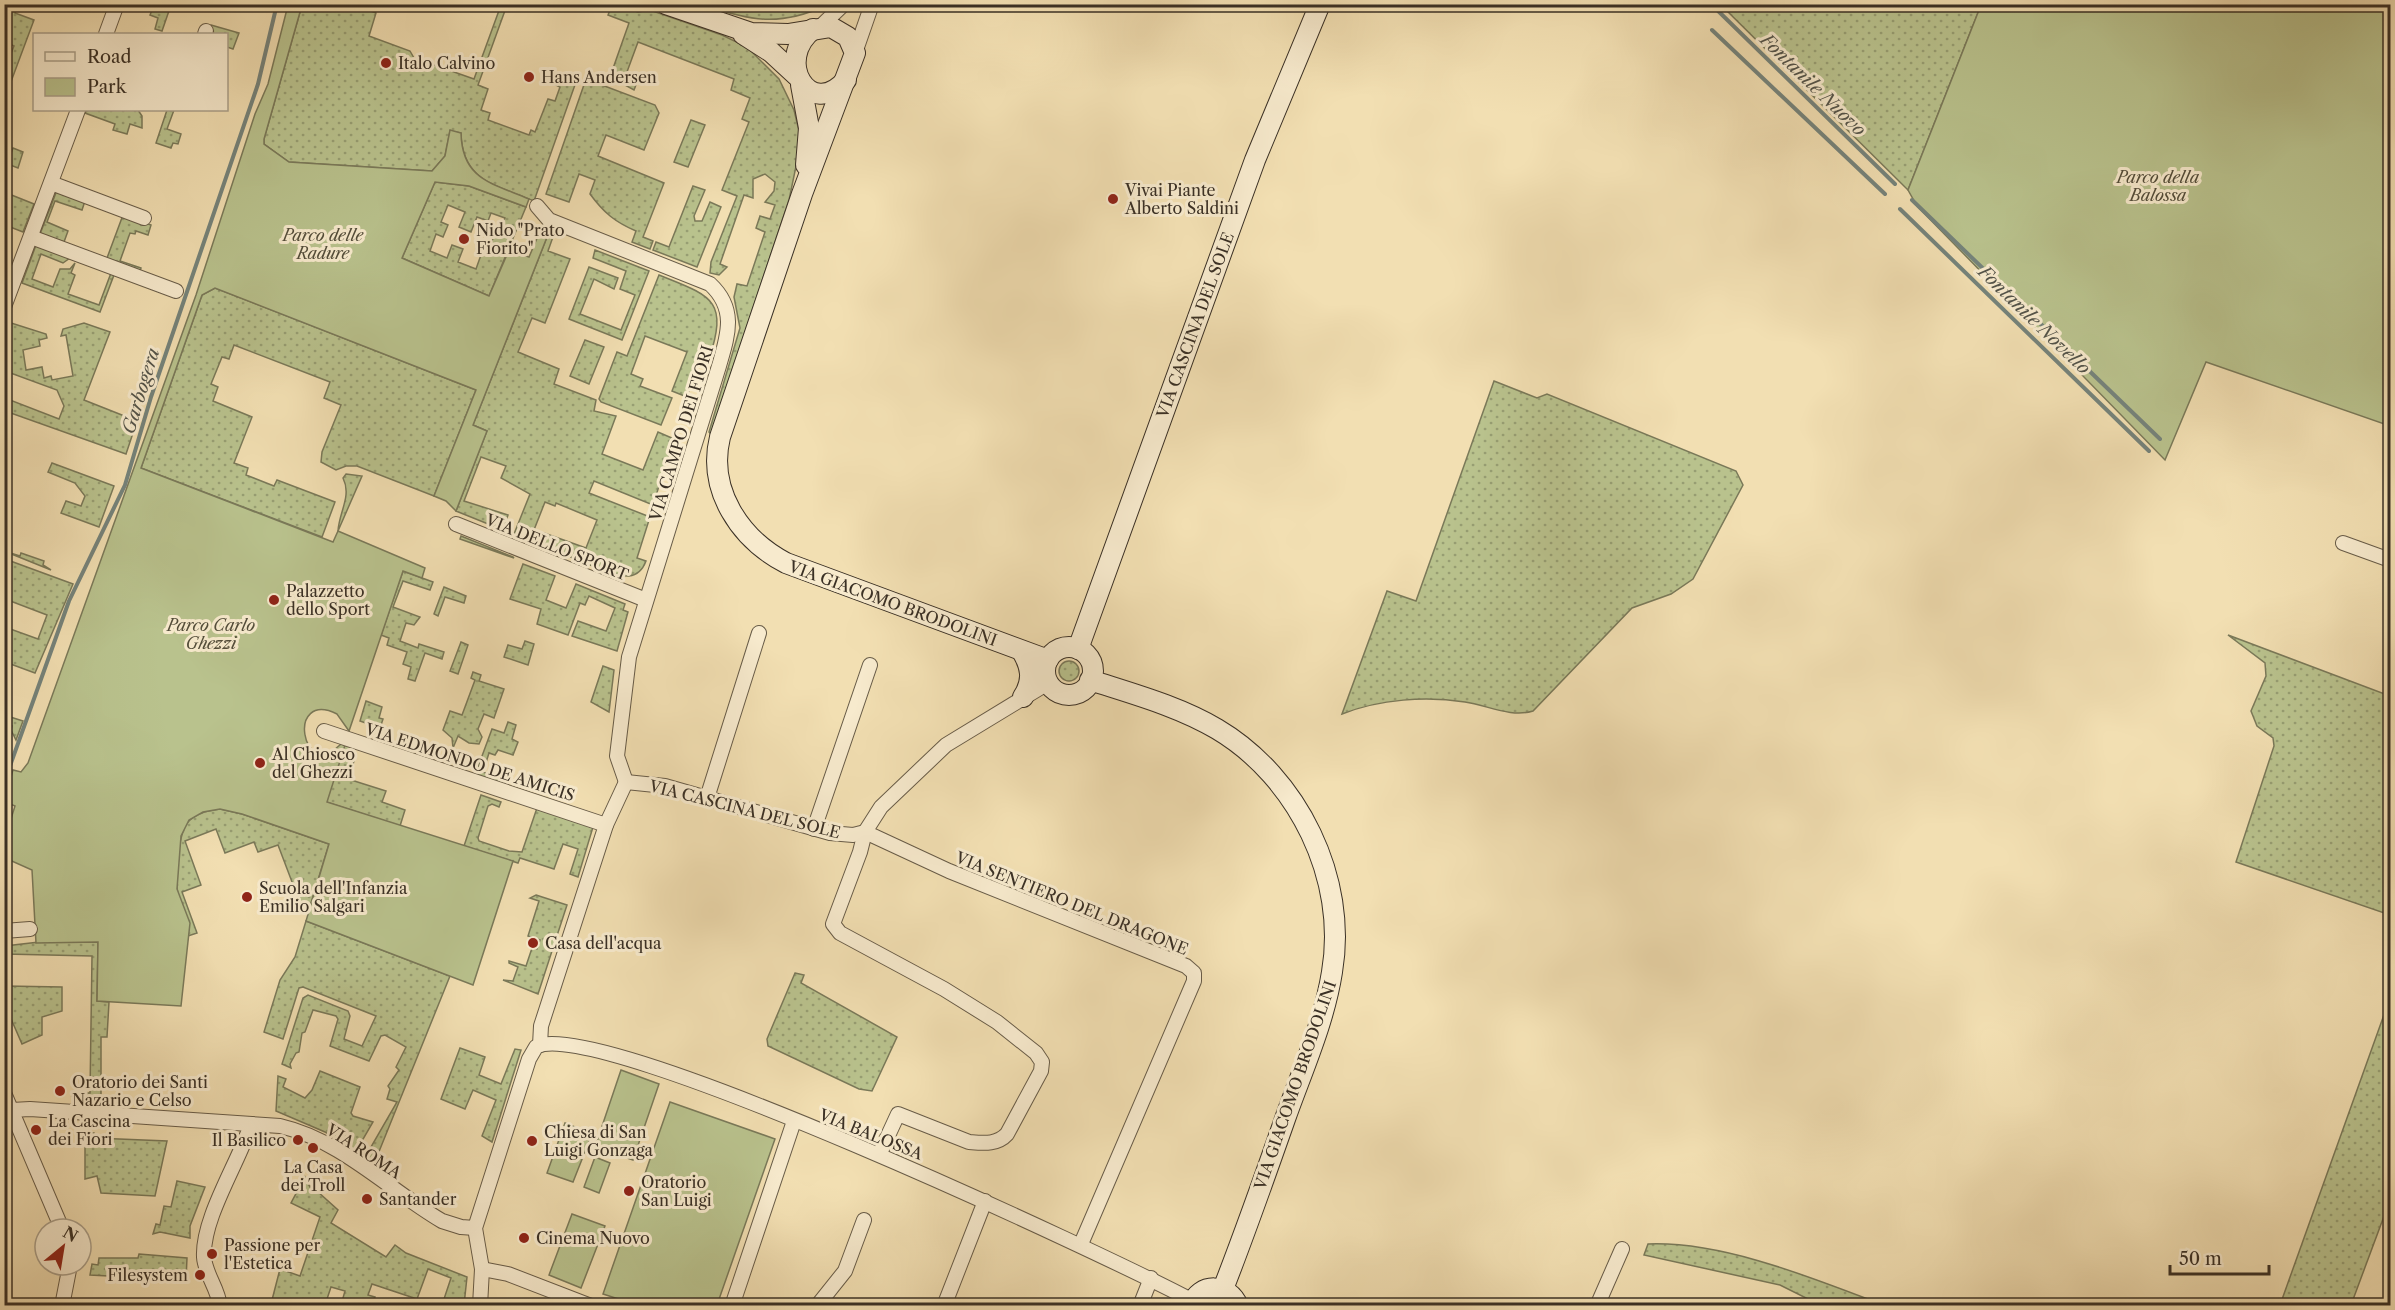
<svg xmlns="http://www.w3.org/2000/svg" width="2395" height="1310" viewBox="0 0 2395 1310" font-family="'Libre Caslon Text',serif">
  <style>
    .grass { fill: url(#grass-dots); stroke: #7a7959; stroke-width: 1.5; fill-rule: evenodd }
    .park { fill: #b9c28d; stroke: #7a7959; stroke-width: 1.5 }
    .lines { fill: none; stroke-linecap: round; stroke-linejoin: round }
    .stream { stroke: #75837b; stroke-width: 4 }
    .street-casing { stroke: #685c48; stroke-width: 16 }
    .secondary-casing { stroke: #3a3025; stroke-width: 22 }
    .street { stroke: #f7eacd; stroke-width: 14 }
    .secondary { stroke: #f7eacd; stroke-width: 20 }
    .poi-dot { fill: #8f2418; stroke: #f7eacd; stroke-width: 2 }
    .labels { text-anchor: middle; stroke-width: 6; stroke-linejoin: round; paint-order: stroke }
    .poi-label { font-size: 16px; fill: #3a3025; stroke: #f7eacd; text-anchor: start }
    .park-label { font-size: 16px; font-style: italic; fill: #534d3a; stroke: #f7eacd }
    .street-label { font-size: 16px; fill: #3a3025; stroke: #f7eacd }
    .water-label { font-size: 18px; font-style: italic; fill: #535349; stroke: #f7eacd }
  </style>
  <defs>
    <pattern id="grass-dots" width="8" height="8" patternUnits="userSpaceOnUse" patternTransform="scale(1.5)"><rect width="8" height="8" fill="#b9c28d"/><path d="M2 2h.1M6 6h.1" fill="none" stroke="#979e73" stroke-width="1.8" stroke-linecap="round"/></pattern>
  </defs>
  <rect width="100%" height="100%" fill="#f2dfb2"/>
  <filter id="stains"><feTurbulence type="fractalNoise" baseFrequency=".00333" numOctaves="4"/><feColorMatrix values="0 0 0 0 .2 0 0 0 0 .09 0 0 0 0 .02 0 0 0 .5 -.17"/></filter>
  <radialGradient id="worn" r=".72"><stop offset=".6" stop-color="#630" stop-opacity="0"/><stop offset="1" stop-color="#630" stop-opacity=".3"/></radialGradient>
  <g class="grass">
    <polygon points="5,4 17,5 15,13 34,20 6,95 5,54 10,56 14,46 5,42"/>
    <path d="M327,4L356,5L376,13L369,36L410,51L414,58L474,79L501,5H507L478,85L488,89L481,110L490,113L488,120L529,135L531,130L535,132L548,99L555,101L560,87L552,83L555,74L576,82L534,201C496,185 462,181 461,133L450,131L445,156L432,171L289,162L264,144V139L302,5Z"/>
    <polygon points="154,5 171,5 162,31 155,29 158,18 150,15"/>
    <polygon points="612,5 638,12 650,10 722,35 747,47 779,79 794,110 799,131 799,152 789,200 711,434 709,432 740,328 734,297 737,284 747,286 765,232 756,228 760,216 770,219 775,205 765,202 774,191 775,182 765,174 753,179 753,198 744,195 720,264 727,267 719,275 710,273 711,262 737,196 722,190 749,122 742,119 750,98 731,90 734,79 638,42 624,80 636,85 634,90 610,77 629,23 608,15"/>
    <path d="M703,5H827C780,27 751,21 703,5Z"/>
    <polygon points="1721,5 1981,5 1908,190"/>
    <polygon points="211,25 239,33 233,49 227,47 226,34 208,34"/>
    <path d="M586,79L655,105L659,113L644,150L606,135L598,156L664,183L643,237L653,241L650,249L632,242L636,231C615,222 604,213 590,194L595,180L579,174L569,202L546,194Z"/>
    <polygon points="87,110 138,110 142,116 142,128 130,124 127,134 113,130 115,124 85,113"/>
    <polygon points="167,110 174,110 167,129 181,134 178,144 173,143 171,148 156,143"/>
    <polygon points="691,120 705,125 688,167 674,162"/>
    <polygon points="13,148 23,152 18,168 5,163 5,154 10,156"/>
    <path d="M435,182L469,186L526,207L489,296L402,258ZM448,205L465,212L459,227L471,232L477,217L488,221L491,213L505,218L498,235L495,234L491,243L486,241L484,246L478,244L476,249L482,252L476,269L458,262L463,249L452,245L447,258L430,251L436,234L443,237L448,225L441,222Z"/>
    <polygon points="693,186 705,190 694,216 695,221 702,221 710,202 721,207 697,267 653,250 656,242 669,247"/>
    <polygon points="57,190 85,201 82,210 55,201 47,222 68,231 64,242 40,234"/>
    <polygon points="9,194 34,204 23,232 5,225 5,207"/>
    <polygon points="123,215 151,225 148,235 136,231 135,234 130,233 120,261 141,268 140,271 107,258"/>
    <path d="M549,232L554,234L548,251L570,259L545,323L532,318L518,352L559,369L554,384L596,400L594,411L616,416L602,454L643,470L658,432L674,439L653,505L594,481L589,493L650,517L637,558L646,561C643,569 638,575 629,576C615,578 557,551 540,544L544,533L586,548L597,520L556,503L555,506L545,502L530,540L514,534L530,494L501,478L506,466L481,457L464,501L508,515L503,530L456,511L487,431L473,425Z"/>
    <polygon points="36,245 70,258 63,263 41,254 32,279 53,287 60,269 70,269 75,263 71,273 75,275 68,294 99,305 111,273 114,275 100,312 22,283"/>
    <polygon points="595,250 649,271 622,340 569,319 589,267 618,278 614,289 594,279 580,314 621,330 635,295 620,289 626,271 593,258"/>
    <path d="M659,275C711,296 729,299 709,359L700,356L687,397L672,391L687,352L645,336L631,374L643,379L640,386L672,398L661,425L601,402L599,399L617,352L627,356Z"/>
    <polygon points="215,288 476,390 434,496 357,466 346,466 336,470 321,462 322,452 341,405 324,398 330,382 234,345 229,359 222,357 211,384 218,387 213,401 252,417 234,463 248,468 246,475 274,486 277,480 335,502 322,537 141,468 202,295"/>
    <polygon points="8,322 46,334 47,338 39,340 40,346 23,350 26,370 42,367 44,378 51,376 52,380 73,376 66,335 61,336 63,329 84,323 110,332 84,400 137,421 126,454 5,411 5,398 59,419 64,406 57,390 5,371 5,330"/>
    <polygon points="585,340 604,347 589,384 570,376"/>
    <path d="M1494,381L1537,398L1547,394L1736,471L1743,485L1693,579L1671,594L1632,608L1533,711C1511,718 1487,705 1465,702C1426,696 1380,699 1342,714L1387,591L1416,601Z"/>
    <polygon points="52,463 114,486 99,527 61,513 66,501 81,506 85,496 75,483 48,472"/>
    <path d="M346,474L362,476L338,531C339,512 352,496 343,478Z"/>
    <polygon points="461,536 513,557 514,558 460,539"/>
    <polygon points="4,551 20,556 21,553 44,561 43,565 51,570"/>
    <polygon points="5,559 73,584 35,673 5,662 5,627 38,639 47,615 5,599"/>
    <polygon points="523,564 555,576 546,600 566,608 576,584 625,604 623,610 628,612 617,651 572,636 578,621 606,631 615,608 589,596 585,605 580,603 568,635 537,624 541,609 510,599"/>
    <polygon points="403,571 433,582 430,590 403,581 393,607 420,617 414,625 406,623 400,641 418,648 419,644 444,652 442,659 425,653 415,681 408,679 411,667 403,664 407,652 387,645 389,638 381,635"/>
    <polygon points="444,587 466,596 464,603 445,597 438,616 434,614"/>
    <polygon points="2228,635 2390,696 2390,915 2236,862 2274,746 2273,738 2257,726 2251,711 2266,676 2265,663"/>
    <polygon points="525,641 534,644 528,665 504,657 508,645 522,649"/>
    <polygon points="461,642 468,645 458,674 450,671"/>
    <circle cx="1069" cy="671" r="10"/>
    <polygon points="603,666 614,670 609,712 591,702"/>
    <polygon points="473,672 481,675 479,681 504,689 494,718 484,714 478,729 482,737 479,744 469,743 458,736 453,748 452,738 443,730 450,711 462,715 475,680 471,678"/>
    <polygon points="366,701 382,707 379,718 383,719 380,728 360,721"/>
    <polygon points="4,715 23,721 16,740 11,730 12,726 5,723"/>
    <polygon points="508,722 516,725 512,739 518,742 513,755 498,750 495,755 489,753 483,772 505,780 504,784 475,775 492,729 504,733"/>
    <polygon points="345,745 352,747 348,759 354,761 348,779 386,791 382,802 405,810 400,826 326,802"/>
    <polygon points="481,795 501,802 499,807 492,804 488,806 478,838 479,841 509,851 522,852 537,808 593,827 578,877 570,874 578,849 563,844 554,869 520,858 518,863 464,846"/>
    <path d="M220,809L242,814L329,844L310,906L300,903L278,845L258,852L254,842L225,853L216,829L185,841L201,885L182,892L197,933L188,936C190,915 178,905 177,887C176,872 178,830 190,820C198,812 210,811 220,809Z"/>
    <polygon points="536,895 567,905 538,994 503,980 513,981 518,967 509,963 509,961 526,966 532,948 537,949 540,940 528,936 539,901 530,898"/>
    <polygon points="306,921 450,976 378,1154 380,1156 373,1166 364,1159 397,1102 387,1099 390,1089 388,1086 399,1070 396,1067 406,1047 385,1035 381,1036 369,1061 330,1046 338,1019 336,1016 313,1010 305,1032 302,1033 299,1052 296,1053 290,1064 291,1068 282,1064 303,998 308,995 348,1011 350,1016 344,1039 362,1046 376,1016 303,987 299,988 283,1039 264,1032 280,980 295,957"/>
    <polygon points="48,941 98,942 97,1001 109,1002 107,1037 101,1037 101,1099 71,1096 76,1096 76,1093 90,1093 92,956 5,954 5,946"/>
    <polygon points="795,973 804,975 801,983 897,1037 872,1091 859,1089 768,1046 767,1039"/>
    <polygon points="5,986 62,987 62,1011 42,1017 42,1035 22,1044 5,1005"/>
    <polygon points="2390,998 2390,1200 2351,1305 2280,1305"/>
    <polygon points="460,1048 485,1057 479,1075 501,1084 515,1049 521,1050 492,1142 482,1136 496,1100 473,1090 465,1109 441,1099"/>
    <polygon points="320,1071 360,1087 351,1113 353,1116 373,1122 355,1153 325,1132 276,1111 278,1076 286,1079 283,1087 305,1098 312,1090"/>
    <polygon points="85,1133 94,1133 95,1138 167,1141 155,1196 101,1193 97,1176 85,1179"/>
    <polygon points="305,1177 310,1187 319,1177 324,1183 317,1191 338,1210 331,1223 386,1257 395,1245 406,1253 467,1277 464,1305 442,1305 451,1278 428,1269 417,1299 372,1284 368,1295 375,1297 372,1305 341,1305 345,1291 331,1287 325,1305 281,1305 272,1300 280,1269 300,1276 320,1217 291,1203"/>
    <polygon points="177,1181 205,1187 190,1226 190,1238 160,1232 153,1234 156,1224 160,1225 164,1206 171,1207"/>
    <path d="M1648,1244C1721,1241 1810,1277 1878,1303L1877,1305H1820L1780,1285L1644,1255Z"/>
    <polygon points="139,1254 187,1258 186,1280 90,1275 92,1264 98,1265 99,1258 138,1258"/>
    <polygon points="84,1301 172,1305 83,1305"/>
  </g>
  <g class="park">
    <path d="M288,5H302L264,139V144L289,162L432,171L445,156L450,130L461,133C462,180 492,183 529,199L526,207L469,186L435,182L402,258L489,296L509,250L529,257L541,229L549,232L473,425L487,431L456,511L446,501L434,496L476,390L215,288L202,295L141,468L333,542L338,531L425,568L422,578L403,571L349,731L337,714C286,689 301,783 341,744L345,745L327,802L513,861L473,985L306,921L329,844L242,814L220,809L203,812L189,820L181,836L177,889L190,923L181,1006L97,1001L98,942L36,943L32,870L5,858V838L15,806L5,802V797L13,770L21,772L28,763L196,295L255,114L268,84Z"/>
    <polygon points="1981,5 2390,5 2390,426 2206,362 2165,460 1917,206 1908,190"/>
    <polygon points="621,1070 659,1084 633,1160 595,1147"/>
    <polygon points="670,1102 775,1139 717,1305 637,1305 603,1294"/>
    <polygon points="565,1123 592,1134 573,1182 547,1173"/>
    <polygon points="595,1157 610,1163 599,1193 584,1187"/>
    <polygon points="572,1214 605,1226 581,1288 549,1275"/>
  </g>
  <g class="lines">
    <g class="stream">
      <polyline points="1686,4 1689,8"/>
      <polyline points="1711,4 1895,184"/>
      <polyline points="1712,30 1885,194"/>
      <polyline points="1912,200 2160,439"/>
      <polyline points="1900,209 2149,451"/>
      <polyline points="6,777 69,601 125,485 151,397 258,84 277,4"/>
    </g>
    <g class="street-casing">
      <g id="street">
        <polyline points="820,27 844,4"/>
        <polyline points="106,34 117,4"/>
        <polyline points="205,34 206,31"/>
        <polyline points="855,53 872,4"/>
        <polyline points="51,183 144,218"/>
        <path d="M537,206L549,220L710,284C737,309 728,335 719,366L629,657L617,756L626,782"/>
        <polyline points="31,237 176,291"/>
        <polyline points="4,307 78,110"/>
        <polyline points="456,524 646,600"/>
        <polyline points="2343,543 2390,560"/>
        <polyline points="324,731 606,825"/>
        <polyline points="626,782 665,786 830,833 853,835 865,832"/>
        <polyline points="707,798 759,633"/>
        <polyline points="814,829 870,665"/>
        <polyline points="865,832 949,871 1186,966 1194,973 1194,981 1081,1244"/>
        <polyline points="4,931 30,929"/>
        <polyline points="540,1045 541,1026 606,825 626,782"/>
        <polyline points="4,1093 62,1229"/>
        <path d="M12,1110L30,1109L280,1126C341,1140 389,1190 442,1221L461,1227L475,1228"/>
        <path d="M880,1153L898,1114L969,1142C983,1143 997,1145 1007,1134L1041,1071L1042,1062L1036,1053L997,1022L944,989L840,933L833,924L860,852L865,832L881,807L946,745L1048,683"/>
        <polyline points="482,1269 508,1274 591,1306"/>
        <polyline points="62,1306 70,1265"/>
        <path d="M220,1306C218,1288 205,1274 204,1257C202,1218 239,1162 251,1124"/>
        <path d="M480,1306L482,1269L475,1228L529,1059L536,1047C591,1012 1114,1259 1193,1301"/>
        <polyline points="732,1306 794,1121"/>
        <polyline points="817,1306 845,1271 864,1220"/>
        <polyline points="944,1306 985,1201"/>
        <polyline points="1140,1306 1151,1278"/>
        <polyline points="1597,1306 1622,1249"/>
      </g>
    </g>
    <g class="secondary-casing">
      <g id="secondary">
        <path d="M666,4L751,33L788,34L831,27L848,37L855,53L802,194L720,437C707,490 740,539 786,563L1048,660"/>
        <path d="M813,29C773,60 810,121 846,80"/>
        <polyline points="743,34 771,52 797,76"/>
        <polyline points="801,85 809,128 806,165"/>
        <circle cx="1069" cy="671" r="24"/>
        <polyline points="1078,649 1255,160 1320,4"/>
        <path d="M1022,651C1031,667 1034,680 1023,697"/>
        <path d="M1090,680C1133,694 1178,706 1217,729C1298,777 1348,879 1332,972C1324,1023 1302,1071 1285,1119C1265,1176 1245,1233 1223,1289"/>
        <path d="M1191,1306C1199,1282 1229,1283 1238,1306"/>
      </g>
    </g>
    <use href="#street" class="street"/>
    <use href="#secondary" class="secondary"/>
  </g>
  <g class="poi-dot">
    <circle cx="386" cy="63" r="6"/>
    <circle cx="529" cy="77" r="6"/>
    <circle cx="1113" cy="199" r="6"/>
    <circle cx="464" cy="239" r="6"/>
    <circle cx="274" cy="600" r="6"/>
    <circle cx="260" cy="763" r="6"/>
    <circle cx="247" cy="897" r="6"/>
    <circle cx="533" cy="943" r="6"/>
    <circle cx="60" cy="1091" r="6"/>
    <circle cx="36" cy="1130" r="6"/>
    <circle cx="298" cy="1140" r="6"/>
    <circle cx="532" cy="1141" r="6"/>
    <circle cx="313" cy="1148" r="6"/>
    <circle cx="629" cy="1191" r="6"/>
    <circle cx="367" cy="1199" r="6"/>
    <circle cx="524" cy="1238" r="6"/>
    <circle cx="212" cy="1254" r="6"/>
    <circle cx="200" cy="1275" r="6"/>
  </g>
  <g class="labels">
    <g class="poi-label">
      <text x="398" y="69">Italo Calvino</text>
      <text x="541" y="83">Hans Andersen</text>
      <text x="1125" y="196">Vivai Piante<tspan x="1125" dy="18">Alberto Saldini</tspan></text>
      <text x="476" y="236">Nido "Prato<tspan x="476" dy="18">Fiorito"</tspan></text>
      <text x="286" y="597">Palazzetto<tspan x="286" dy="18">dello Sport</tspan></text>
      <text x="272" y="760">Al Chiosco<tspan x="272" dy="18">del Ghezzi</tspan></text>
      <text x="259" y="894">Scuola dell'Infanzia<tspan x="259" dy="18">Emilio Salgari</tspan></text>
      <text x="545" y="949">Casa dell'acqua</text>
      <text x="72" y="1088">Oratorio dei Santi<tspan x="72" dy="18">Nazario e Celso</tspan></text>
      <text x="48" y="1127">La Cascina<tspan x="48" dy="18">dei Fiori</tspan></text>
      <text x="544" y="1138">Chiesa di San<tspan x="544" dy="18">Luigi Gonzaga</tspan></text>
      <text x="286" y="1146" text-anchor="end">Il Basilico</text>
      <text x="313" y="1173" text-anchor="middle">La Casa<tspan x="313" dy="18">dei Troll</tspan></text>
      <text x="641" y="1188">Oratorio<tspan x="641" dy="18">San Luigi</tspan></text>
      <text x="379" y="1205">Santander</text>
      <text x="536" y="1244">Cinema Nuovo</text>
      <text x="224" y="1251">Passione per<tspan x="224" dy="18">l'Estetica</tspan></text>
      <text x="188" y="1281" text-anchor="end">Filesystem</text>
    </g>
    <g class="park-label">
      <text x="2158" y="183">Parco della<tspan x="2158" dy="18">Balossa</tspan></text>
      <text x="323" y="241">Parco delle<tspan x="323" dy="18">Radure</tspan></text>
      <text x="211" y="631">Parco Carlo<tspan x="211" dy="18">Ghezzi</tspan></text>
    </g>
    <g class="street-label">
      <text transform="translate(1195 325) rotate(-70)" y="6">VIA CASCINA DEL SOLE</text>
      <text transform="translate(681 433) rotate(-73)" y="6">VIA CAMPO DEI FIORI</text>
      <text transform="translate(557 547) rotate(22)" y="6">VIA DELLO SPORT</text>
      <text transform="translate(893 603) rotate(20)" y="6">VIA GIACOMO BRODOLINI</text>
      <text transform="translate(470 762) rotate(18)" y="6">VIA EDMONDO DE AMICIS</text>
      <text transform="translate(745 809) rotate(14)" y="6">VIA CASCINA DEL SOLE</text>
      <text transform="translate(1072 903) rotate(22)" y="6">VIA SENTIERO DEL DRAGONE</text>
      <text transform="translate(1295 1085) rotate(-71)" y="6">VIA GIACOMO BRODOLINI</text>
      <text transform="translate(871 1134) rotate(22)" y="6">VIA BALOSSA</text>
      <text transform="translate(364 1151) rotate(33)" y="6">VIA ROMA</text>
    </g>
    <g class="water-label">
      <text transform="translate(1813 85) rotate(44)" y="6">Fontanile Nuovo</text>
      <text transform="translate(2034 320) rotate(44)" y="6">Fontanile Novello</text>
      <text transform="translate(141 391) rotate(-73)" y="6">Garbogera</text>
    </g>
  </g>
  <rect width="2395" height="1310" fill="none" stroke="#f2dfb2" stroke-width="24"/>
  <rect x="6" y="6" width="2383" height="1298" fill="none" stroke="#3a3025" stroke-width="3"/>
  <rect x="12" y="12" width="2371" height="1286" fill="none" stroke="#3a3025" stroke-width="1.5"/>
  <rect x="33" y="33" width="195" height="78" fill="#f7eacd" stroke="#aba08a" stroke-width="1.5"/>
  <rect x="45" y="52" width="30" height="9" fill="#f7eacd" stroke="#aba08a" stroke-width="1.5"/>
  <text x="87" y="63" font-size="18" fill="#3a3025">Road</text>
  <rect x="45" y="78" width="30" height="18" fill="#b9c28d" stroke="#aba08a" stroke-width="1.5"/>
  <text x="87" y="93" font-size="18" fill="#3a3025">Park</text>
  <g transform="translate(63 1247) rotate(30)"><circle r="28" fill="#f7eacd" stroke="#aba08a" stroke-width="1.5"/>
  <path d="M0-4.5L10 22L0 15L-10 22Z" fill="#8f2418"/>
  <text y="-9" font-size="16" font-weight="bold" text-anchor="middle" fill="#3a3025">N</text>
  </g>
  <path d="M2170 1265v9h99v-9" fill="none" stroke="#3a3025" stroke-width="3"/>
  <text x="2179" y="1265" font-size="18" fill="#3a3025" stroke="#f7eacd" stroke-width="4.5" paint-order="stroke">50 m</text>
  <rect width="100%" height="100%" filter="url(#stains)"/>
  <rect width="100%" height="100%" fill="url(#worn)"/>
</svg>
